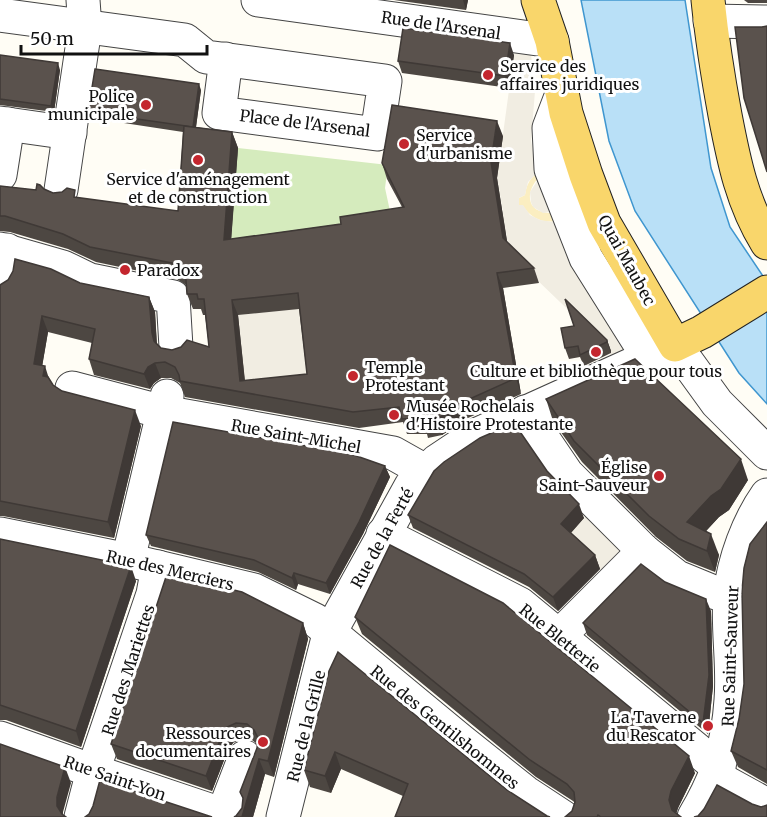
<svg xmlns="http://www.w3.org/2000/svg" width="767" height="817" viewBox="0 0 767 817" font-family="Merriweather,serif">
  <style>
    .green { fill: #d5ebbd }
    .sand { fill: #fbeec1; fill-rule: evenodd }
    .plaza { fill: #f1ede2 }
    .water { fill: #b9e0f7; stroke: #3f96cf; stroke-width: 1.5 }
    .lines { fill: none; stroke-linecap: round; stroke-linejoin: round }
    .minor-casing { stroke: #444; stroke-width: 35 }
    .major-casing { stroke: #222; stroke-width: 35 }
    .minor { stroke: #fff; stroke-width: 33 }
    .major { stroke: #f9d66b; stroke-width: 33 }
    .wall { fill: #4d4742; fill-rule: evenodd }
    .shaded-wall { fill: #3f3936 }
    .building { fill: #5a524d; stroke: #3f3936; stroke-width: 1.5; fill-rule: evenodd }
    .poi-dot { fill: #c4262e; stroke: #fff; stroke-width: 2 }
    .labels { text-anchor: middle; stroke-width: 6; stroke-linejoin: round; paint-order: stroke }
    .street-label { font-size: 16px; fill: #111; stroke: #fff }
    .poi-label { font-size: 16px; fill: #111; stroke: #fff; text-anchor: start }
  </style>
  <rect width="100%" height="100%" fill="#fffdf5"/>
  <polygon class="green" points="238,148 388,165 385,188 393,225 204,259"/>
  <path class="sand" d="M545,169C562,168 578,181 573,200C571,208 563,212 560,219C547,226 530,218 523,206H519V198L525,195C527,181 533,174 545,169ZM546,174C582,172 572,220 543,212C521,207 530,179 546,174Z"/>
  <g class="plaza">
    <polygon points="530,45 535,91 531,141 538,172 528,182 525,195 519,198 519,205 523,205 530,215 540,220 553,222 634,348 610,359 611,351 509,253 506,232 504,231 501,214 503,211 497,178 515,46"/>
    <polygon points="539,178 549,212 543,213 533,207 531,202 530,192"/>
    <polygon points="303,308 312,390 246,397 238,315"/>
    <polygon points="597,504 644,551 613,582 566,538"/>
  </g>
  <polygon class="water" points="581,0 685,0 711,168 730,227 767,282 767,404 739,373 635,211 609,141"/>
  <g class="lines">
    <g class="minor-casing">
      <g id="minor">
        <polyline points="258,0 552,41"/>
        <polyline points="0,15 185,40 206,57 385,81 377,134 219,113 226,59"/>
        <polyline points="710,21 767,22"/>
        <polyline points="562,94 549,128 551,169 586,258 640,344 650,356"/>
        <polyline points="0,123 70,133"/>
        <polyline points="0,175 8,124"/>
        <polyline points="61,190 85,28 83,0"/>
        <polyline points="0,249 63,267 90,280 173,297 176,347"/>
        <polyline points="0,283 7,250"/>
        <polyline points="72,388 163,412 393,453 425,471"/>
        <polyline points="525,412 567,474 644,551 677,577 716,593 730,594"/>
        <polyline points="0,534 128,560 254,590 315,620 460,740 525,792 563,817"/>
        <polyline points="383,534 520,604 719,768"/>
        <polyline points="128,560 167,396"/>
        <polyline points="558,637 644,551"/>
        <polyline points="0,738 93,771 230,817"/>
        <polyline points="716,777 767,805"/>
        <polyline points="223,814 245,757"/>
        <polyline points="81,817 93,771 153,594 158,567"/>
        <polyline points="283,817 329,634 411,486 437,461 476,435 675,345 717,403 767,453"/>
        <path d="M694,817C717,778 728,746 731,700C734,665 727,629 730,594C734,560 748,522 767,495"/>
      </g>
    </g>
    <g class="major-casing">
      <g id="major">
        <polyline points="538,0 552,41 566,113 586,175 604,223 675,345 702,332 767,292"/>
        <path d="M708,0C712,39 718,77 725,115C734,162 742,202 767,243"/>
      </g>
    </g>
    <use href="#minor" class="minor"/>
    <use href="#major" class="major"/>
  </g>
  <g class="wall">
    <polygon points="394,0 468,0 466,10"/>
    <polygon points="744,0 767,0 767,3 748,3"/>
    <polygon points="0,55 60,70 54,112 0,105"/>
    <polygon points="514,55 509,88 402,73 398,61"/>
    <path d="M201,90L196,127L232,132L238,148L231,239L341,224L402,207L387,179L382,163L503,136L497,178L507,242L534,268L539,283L503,288L521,394L468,418L442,435L428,438L427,434H407L403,422L359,428L185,397L180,383L171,378H161L154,383L150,389L94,375L89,359L92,343L48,332L42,366L53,385L62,391L141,426L114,538L3,516H0V285L80,283L149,297L155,312L157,344L161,348L172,350L209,347L205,315H203L201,309H193L187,294L186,285L177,279L96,262L68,249L10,232L0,231V186L36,190L44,189L53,193L78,198L178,211L183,132L91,118L88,112ZM299,309L307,374L245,381L238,315Z"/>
    <polygon points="607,340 611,351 611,353 584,366 580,357 569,359 565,348"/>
    <polygon points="546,399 748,480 729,510 719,517 706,531 719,555 715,572 687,561 656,537 582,462 553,421"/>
    <polygon points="385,466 390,477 363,534 330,594 298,584 296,590 258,572 151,546 146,535"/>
    <polygon points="547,471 584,518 571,533 595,555 600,569 558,611 529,587 413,528 408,515"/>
    <polygon points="767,522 767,784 738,767 731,751 739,719"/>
    <polygon points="0,539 136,581 81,747 6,720 0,720"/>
    <polygon points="665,582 711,611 713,686 708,734 587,635 583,623"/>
    <polygon points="355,617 695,773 678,808 676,814 681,817 565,817 572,811 575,803 573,801 536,777 362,634"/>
    <polygon points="303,623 308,639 274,777 265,774 253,817 234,817 236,816 242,808 243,799 240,792 257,748 257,744 252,740 242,739 233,743 228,750 212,791 117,759 111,744"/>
    <polygon points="329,671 507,790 547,816 403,796 341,769 331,793 310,787 304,770"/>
  </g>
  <g class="shaded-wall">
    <polygon points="463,0 468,0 466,10"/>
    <polygon points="510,43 514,55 509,88 505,76"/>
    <polygon points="58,63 60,70 54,112 51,106"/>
    <polygon points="199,84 201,90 195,134 193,128"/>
    <polygon points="497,121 503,136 497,178 509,253 503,238 491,162"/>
    <polygon points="232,132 238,148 230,256 224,240"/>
    <polygon points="497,273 503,288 521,394 516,378"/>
    <polygon points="149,297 155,312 157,349 152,333"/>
    <polygon points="232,300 238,315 246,393 240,381"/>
    <polygon points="42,316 48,332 40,379 34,364"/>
    <polygon points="607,340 611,351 611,353 607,342"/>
    <polygon points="155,363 161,378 154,383 150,389 144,374 148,367"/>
    <polygon points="45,366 50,382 43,376"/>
    <polygon points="463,402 468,418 442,435 437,419"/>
    <polygon points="135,410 141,426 114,538 108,522"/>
    <polygon points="741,459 748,480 729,510 719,517 695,543 687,522"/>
    <polygon points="385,466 390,477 363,534 330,594 326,583"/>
    <polygon points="579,504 584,518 566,538 561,524"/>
    <polygon points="711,534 719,555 715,572 707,551"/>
    <polygon points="595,555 600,569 558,611 553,597"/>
    <polygon points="131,566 136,581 81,747 76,731"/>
    <polygon points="294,573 298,584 296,590 292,578"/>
    <polygon points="706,599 711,611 713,686 708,734 703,723"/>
    <polygon points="303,623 308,639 274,777 268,761"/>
    <polygon points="227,727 233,743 228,750 212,791 206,776 222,735"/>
    <polygon points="335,752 341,769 331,793 325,776"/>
    <polygon points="689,756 695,773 678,808 675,817 669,800 671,791"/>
    <polygon points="259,759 265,774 253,817 242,817"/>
    <polygon points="65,767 71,783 63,812 63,817 57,806 57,797"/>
  </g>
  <g class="building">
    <polygon points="767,26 767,172 744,98 735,27 762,27"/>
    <polygon points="403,28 510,43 505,76 398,61"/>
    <polygon points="0,55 58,63 51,106 0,99"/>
    <polygon points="95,69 199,84 193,127 88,112"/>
    <path d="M392,105L497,121L491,162L503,238L534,268L497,273L516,378L463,402L437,419L423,422L422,418L402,419L399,407L353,412L180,381L179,375L175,367L165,362L155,363L148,367L144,374L89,359L95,329L42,316L34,364L45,366L43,376L48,377L53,385L62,391L135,410L108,522L0,501V285L8,280L13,271L15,259L51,269L80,283L149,297L152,333L154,341L161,348L172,350L181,347L187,340L209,347L204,299H198L197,294H187L186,280L182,270L172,263L90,247L63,234L5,216H0V186L36,190L37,184L40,185L44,189L53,193L62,192L67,188L75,190L74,197L178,211L184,126L232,132L224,240L341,224L340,217L404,207L382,163ZM298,293L307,374L240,381L232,300Z"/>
    <polygon points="565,299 607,340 607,342 580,355 578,346 565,348 561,328 574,326"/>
    <polygon points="635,359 741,459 721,489 711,496 687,522 711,534 707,551 679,539 649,516 574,441 546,399"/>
    <polygon points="173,422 351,454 385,466 359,522 326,583 294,573 292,578 254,560 146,535"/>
    <polygon points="514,423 547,471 579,504 561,524 595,555 553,597 524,574 408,515 434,471 444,462 480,438"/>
    <polygon points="767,522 767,770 731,751 739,719 744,684 742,591 744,568 750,544"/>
    <polygon points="0,539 131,566 76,731 0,705"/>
    <polygon points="390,545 503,603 689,756 671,791 669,800 672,810 681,817 601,817 598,815 597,817 565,817 572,811 575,802 574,792 567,784 530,760 355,617"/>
    <polygon points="641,564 665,582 706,599 709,675 703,723 583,623"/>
    <polygon points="167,574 242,592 303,623 268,761 259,759 242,817 234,817 236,816 242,808 243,798 240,792 257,748 258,738 254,730 247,724 236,723 227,727 222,735 206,776 111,744"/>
    <polygon points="338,652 507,790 547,816 550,817 395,817 408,784 335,752 325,776 304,770 329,671"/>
    <polygon points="0,744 65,767 57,797 57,806 62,814 66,817 0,817"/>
    <polygon points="100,780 212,817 85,817 89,814 93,806"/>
    <polygon points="717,785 752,804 761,807 767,805 767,817 694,817 698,816 704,809"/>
  </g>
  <g class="poi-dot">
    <circle cx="488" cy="75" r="6"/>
    <circle cx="146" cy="105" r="6"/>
    <circle cx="404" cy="144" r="6"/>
    <circle cx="198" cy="160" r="6"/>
    <circle cx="125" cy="270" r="6"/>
    <circle cx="596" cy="352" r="6"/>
    <circle cx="353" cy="376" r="6"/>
    <circle cx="394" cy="415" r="6"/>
    <circle cx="659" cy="476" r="6"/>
    <circle cx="708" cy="726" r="6"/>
    <circle cx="263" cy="742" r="6"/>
  </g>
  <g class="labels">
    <g class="street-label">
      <text transform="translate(441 25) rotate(8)" y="6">Rue de l'Arsenal</text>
      <text transform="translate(305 123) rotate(7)" y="6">Place de l'Arsenal</text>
      <text transform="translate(627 260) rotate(61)" y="6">Quai Maubec</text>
      <text transform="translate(296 436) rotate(10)" y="6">Rue Saint-Michel</text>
      <text transform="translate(382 538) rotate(-61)" y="6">Rue de la Ferté</text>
      <text transform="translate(170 570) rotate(13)" y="6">Rue des Merciers</text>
      <text transform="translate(560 638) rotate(39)" y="6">Rue Bletterie</text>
      <text transform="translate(730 656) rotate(-88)" y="6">Rue Saint-Sauveur</text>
      <text transform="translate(128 670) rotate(-72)" y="6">Rue des Mariettes</text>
      <text transform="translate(306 726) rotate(-76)" y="6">Rue de la Grille</text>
      <text transform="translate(445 727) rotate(39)" y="6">Rue des Gentilshommes</text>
      <text transform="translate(115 778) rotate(19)" y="6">Rue Saint-Yon</text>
    </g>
    <g class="poi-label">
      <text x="500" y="72">Service des<tspan x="500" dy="18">affaires juridiques</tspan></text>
      <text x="134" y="102" text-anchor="end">Police<tspan x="134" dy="18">municipale</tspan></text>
      <text x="416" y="141">Service<tspan x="416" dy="18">d'urbanisme</tspan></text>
      <text x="198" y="185" text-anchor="middle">Service d'aménagement<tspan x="198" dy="18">et de construction</tspan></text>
      <text x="137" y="276">Paradox</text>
      <text x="365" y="373">Temple<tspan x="365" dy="18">Protestant</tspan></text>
      <text x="596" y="377" text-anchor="middle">Culture et bibliothèque pour tous</text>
      <text x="406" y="412">Musée Rochelais<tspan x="406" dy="18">d'Histoire Protestante</tspan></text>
      <text x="647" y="473" text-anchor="end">Église<tspan x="647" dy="18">Saint-Sauveur</tspan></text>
      <text x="696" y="723" text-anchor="end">La Taverne<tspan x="696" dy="18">du Rescator</tspan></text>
      <text x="251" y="739" text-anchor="end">Ressources<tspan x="251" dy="18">documentaires</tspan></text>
    </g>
  </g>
  <path d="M21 45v9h186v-9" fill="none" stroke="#111111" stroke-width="3"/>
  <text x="30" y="45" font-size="18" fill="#111111" stroke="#ffffff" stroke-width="4.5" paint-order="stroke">50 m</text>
</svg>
